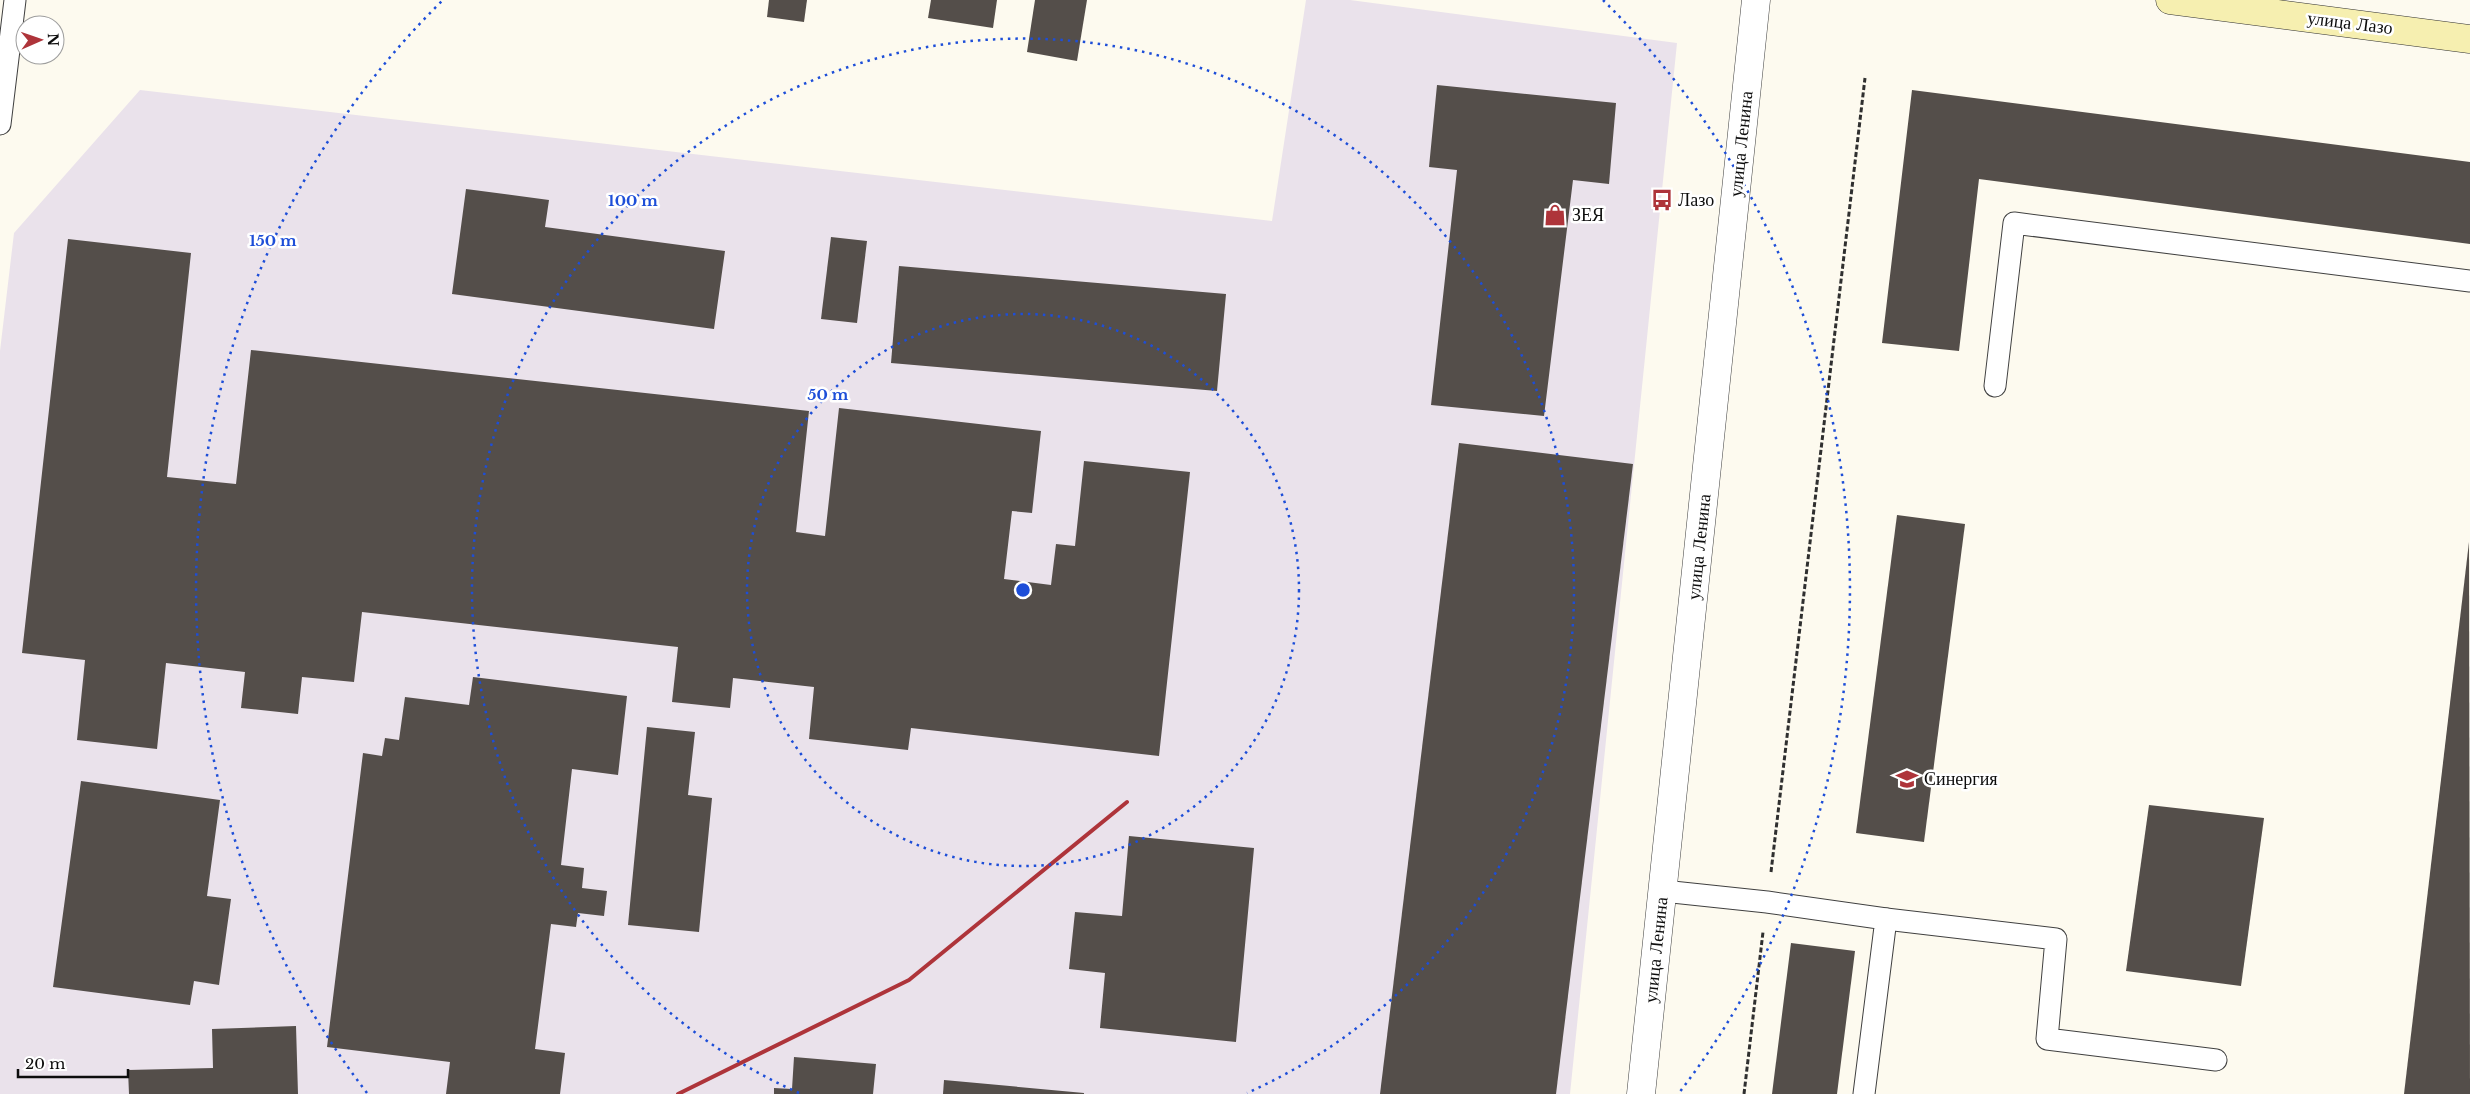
<svg xmlns="http://www.w3.org/2000/svg" width="2470" height="1094" viewBox="0 0 2470 1094" font-family="'Libre Baskerville',serif">
  <style>
    .industrial { fill: #eae2eb }
    .building { fill: #544e4a }
    .lines { fill: none; stroke-linecap: round; stroke-linejoin: round }
    .service-casing { stroke: #404040; stroke-width: 23 }
    .tertiary-casing { stroke: #404040; stroke-width: 29 }
    .secondary-casing { stroke: #2f2f2f; stroke-width: 29 }
    .path { stroke: #2f2f2f; stroke-width: 3; stroke-dasharray: 5 2.5; stroke-linecap: butt }
    .service { stroke: #fff; stroke-width: 21 }
    .tertiary { stroke: #fff; stroke-width: 28 }
    .secondary { stroke: #f6efb0; stroke-width: 28 }
    .rail { stroke: #ae343a; stroke-width: 4 }
    .ring { fill: none; stroke: #1d4ed8; stroke-width: 2.5; stroke-dasharray: 2.5 5 }
    .labels { text-anchor: middle; stroke-width: 5; stroke-linejoin: round; paint-order: stroke }
    .street-label { font-size: 18px; fill: #0d0d0d; stroke: #fff }
    .poi-label { font-size: 18px; fill: #0d0d0d; stroke: #fff; text-anchor: start }
    .centre { fill: #1d4ed8; stroke: #fff; stroke-width: 2.5 }
    .ring-label { font-size: 15px; text-anchor: middle; font-weight: bold; fill: #1d4ed8; stroke: #fff; stroke-width: 5; stroke-linejoin: round; paint-order: stroke }
  </style>
  <rect width="100%" height="100%" fill="#fdfaef"/>
  <polygon class="industrial" points="1306,0 1350,0 1677,43 1570,1094 0,1094 0,351 14,233 140,90 1272,221"/>
  <g class="building">
    <polygon points="769,0 807,0 804,22 767,17"/>
    <polygon points="931,0 997,0 993,28 928,18"/>
    <polygon points="1035,0 1087,0 1077,61 1027,52"/>
    <polygon points="1437,85 1616,103 1609,184 1573,180 1544,416 1431,405 1457,170 1429,167"/>
    <polygon points="1912,90 2470,162 2470,244 1979,179 1959,351 1882,343"/>
    <polygon points="466,189 549,200 545,227 725,251 714,329 452,294"/>
    <polygon points="831,237 867,241 857,323 821,319"/>
    <polygon points="68,239 191,253 167,477 236,484 251,350 809,411 796,532 825,536 839,408 1041,431 1032,513 1012,511 1004,579 1051,585 1056,544 1075,546 1084,461 1190,472 1159,756 911,728 908,750 809,739 814,687 733,678 730,708 672,702 678,647 362,612 354,682 302,677 298,714 241,708 245,672 166,663 157,749 77,740 85,660 22,653"/>
    <polygon points="899,266 1226,294 1217,391 891,363"/>
    <polygon points="1459,443 1633,464 1556,1094 1380,1094"/>
    <polygon points="1897,515 1965,524 1924,842 1856,833"/>
    <polygon points="2469,542 2470,1094 2404,1094"/>
    <polygon points="473,677 627,696 618,775 572,769 561,865 584,868 582,888 607,891 604,916 578,913 576,927 551,924 535,1049 565,1053 560,1094 446,1094 450,1062 327,1047 363,753 382,756 385,738 399,740 405,697 469,705"/>
    <polygon points="647,727 695,732 688,795 712,798 699,932 628,925"/>
    <polygon points="81,781 220,800 207,896 231,899 219,985 194,981 190,1005 53,987"/>
    <polygon points="2149,805 2264,818 2241,986 2126,971"/>
    <polygon points="1129,836 1254,848 1236,1042 1100,1028 1105,973 1069,969 1075,912 1122,916"/>
    <polygon points="1791,943 1855,951 1837,1094 1772,1094"/>
    <polygon points="296,1026 298,1094 129,1094 128,1070 213,1068 212,1029"/>
    <polygon points="794,1057 876,1064 873,1094 774,1094 774,1088 792,1089"/>
    <polygon points="944,1080 1084,1093 1084,1094 943,1094"/>
  </g>
  <g class="lines">
    <g class="service-casing">
      <g id="service">
        <polyline points="0,124 15,0"/>
        <polyline points="1995,386 2014,223 2470,281"/>
        <polyline points="1663,891 1767,902 1886,919 1864,1094"/>
        <polyline points="1886,919 2056,939 2047,1039 2216,1060"/>
      </g>
    </g>
    <g class="tertiary-casing">
      <polyline id="tertiary" points="1641,1094 1756,0"/>
    </g>
    <g class="secondary-casing">
      <polyline id="secondary" points="2170,0 2470,39"/>
    </g>
    <g class="path">
      <polyline points="1771,872 1865,78"/>
      <polyline points="1744,1094 1763,932"/>
    </g>
    <use href="#service" class="service"/>
    <use href="#tertiary" class="tertiary"/>
    <use href="#secondary" class="secondary"/>
    <polyline class="rail" points="678,1094 909,980 1127,802"/>
  </g>
  <g class="ring">
    <circle cx="1023" cy="590" r="276"/>
    <path d="M799 1093A551 551 0 1 1 1247 1093"/>
    <path d="M367 1093A827 827 0 0 1 443 0M1603 0A827 827 0 0 1 1679 1093"/>
  </g>
  <defs>
    <g id="bus-bare" transform="scale(1.725)"><path d="M-5-6H5V4H4V6H2V4H-2V6H-4V4H-5ZM-3.5-4V0h7V-4ZM-3.5 1.2v1.5H-2V1.2ZM2 1.2v1.5H3.5V1.2Z" fill="#ae343a" stroke="#fff" stroke-width="2.5" paint-order="stroke"/></g>
    <g id="shop-bare" transform="scale(1.725)"><path d="M-5-2.5h2.3a2.7 3.5 0 0 1 5.4 0H5L5.5 6h-11ZM-1.5-2.5h3a1.5 2.3 0 0 0-3 0Z" fill="#ae343a" stroke="#fff" stroke-width="2.5" paint-order="stroke"/></g>
    <g id="university-bare" transform="scale(1.725)"><path d="M0-5L7-2L0 1L-7-2ZM-4 1L0 2.5L4 1V4Q0 6-4 4Z" fill="#ae343a" stroke="#fff" stroke-width="2.5" paint-order="stroke"/></g>
  </defs>
  <g fill-rule="evenodd">
    <use href="#bus-bare" x="1662" y="200"/>
    <use href="#shop-bare" x="1555" y="215"/>
    <use href="#university-bare" x="1907" y="779"/>
  </g>
  <g class="labels">
    <g class="street-label">
      <text transform="translate(2350 23) rotate(7)" y="6">улица Лазо</text>
      <text transform="translate(1741 144) rotate(-84)" y="6">улица Ленина</text>
      <text transform="translate(1699 547) rotate(-84)" y="6">улица Ленина</text>
      <text transform="translate(1656 950) rotate(-84)" y="6">улица Ленина</text>
    </g>
    <g class="poi-label">
      <text x="1678" y="206">Лазо</text>
      <text x="1572" y="221">ЗЕЯ</text>
      <text x="1924" y="785">Синергия</text>
    </g>
  </g>
  <circle cx="1023" cy="590" r="8" class="centre"/>
  <g class="ring-label">
    <text x="633" y="206">100 m</text>
    <text x="273" y="246">150 m</text>
    <text x="828" y="400">50 m</text>
  </g>
  <g transform="translate(40 40) rotate(88)"><circle r="24" fill="#ffffff" stroke="#9e9e9e"/>
  <path d="M0-4L9 19L0 12L-9 19Z" fill="#ae343a"/>
  <text y="-8" font-size="14" font-weight="bold" text-anchor="middle" fill="#0d0d0d">N</text>
  </g>
  <path d="M18 1069v8h110v-8" fill="none" stroke="#0d0d0d" stroke-width="2.5"/>
  <text x="25" y="1069" font-size="15" fill="#0d0d0d" stroke="#ffffff" stroke-width="4" paint-order="stroke">20 m</text>
</svg>
